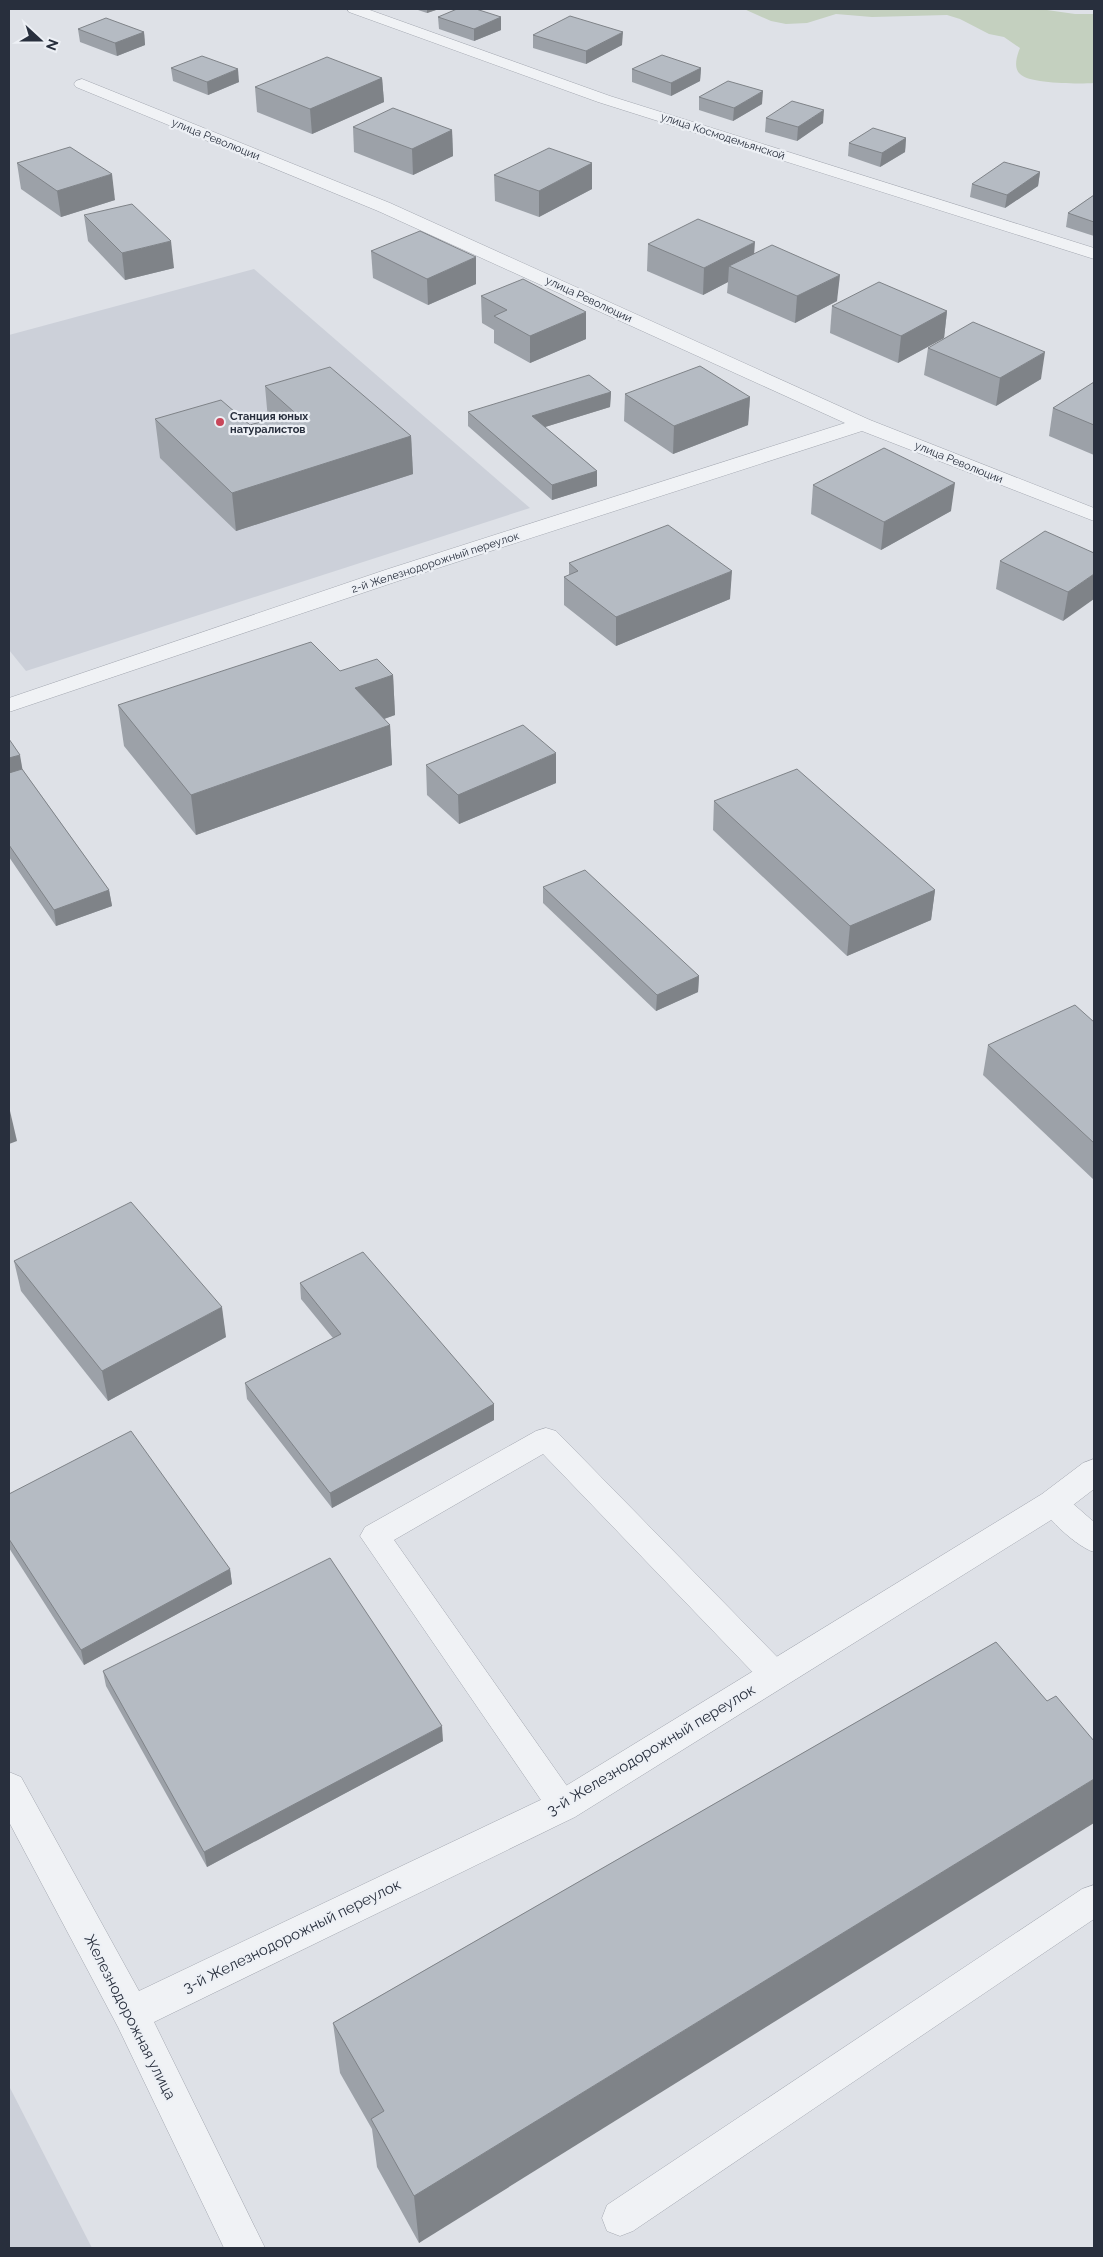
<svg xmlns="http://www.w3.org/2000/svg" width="1103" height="2257" viewBox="0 0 1103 2257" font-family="Raleway,sans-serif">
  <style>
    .built { fill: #ccd0d9 }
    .green { fill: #c4d0bf }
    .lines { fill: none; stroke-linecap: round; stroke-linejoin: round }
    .lane-casing { stroke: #a4a8b1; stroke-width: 1 }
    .street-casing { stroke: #a4a8b1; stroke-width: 1 }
    .lane { fill: #f0f2f5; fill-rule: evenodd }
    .street { fill: #f0f2f5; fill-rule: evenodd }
    .wall { fill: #9ca1a8 }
    .shaded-wall { fill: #7f8388 }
    .building { fill: #b5bbc3; stroke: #7f8388 }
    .poi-dot { fill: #c8475a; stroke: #edf0f5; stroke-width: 2 }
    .labels { text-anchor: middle; stroke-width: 4.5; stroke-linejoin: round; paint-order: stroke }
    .far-street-label { font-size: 11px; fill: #282f3d; stroke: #edf0f5 }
    .far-poi-label { font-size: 11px; font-weight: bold; fill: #282f3d; stroke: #edf0f5; text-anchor: start }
    .near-street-label { font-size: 15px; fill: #282f3d; stroke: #edf0f5 }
  </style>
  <rect width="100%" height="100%" fill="#dee1e7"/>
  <g class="built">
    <polygon points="254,269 530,508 26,671 9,650 9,335"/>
    <polygon points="9,2086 92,2248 9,2248"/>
  </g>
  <path class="green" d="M744,9H1040L1075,14H1094V83C1080,84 1029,84 1020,74C1013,68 1017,55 1020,48L1004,37L989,34L960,19L947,15L872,17L836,14L807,23L786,24L771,21Z"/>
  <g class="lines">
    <g class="lane-casing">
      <g id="lane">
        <polygon points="546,1428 556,1431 786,1666 790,1675 786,1684 775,1688 764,1684 543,1454 394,1540 574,1796 579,1806 574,1816 563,1820 552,1816 360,1536 365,1527 536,1431"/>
        <path d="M1053,1491L1063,1495L1094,1522V1552C1077,1547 1047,1519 1039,1503L1043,1495Z"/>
        <polygon points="1094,1885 1094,1919 633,2231 620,2236 607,2231 602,2218 607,2205 1082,1889"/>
      </g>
    </g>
    <g class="street-casing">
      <g id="street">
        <polygon points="347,9 367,9 610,96 1094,248 1094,259 598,102 349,12"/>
        <polygon points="82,79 390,203 870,420 1094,508 1094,521 862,431 401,580 9,712 9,698 385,570 845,423 378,211 76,87 74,84 76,81"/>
        <polygon points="1094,1459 1094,1489 1064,1512 575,1817 154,2022 265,2248 224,2248 118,2027 9,1822 9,1772 21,1777 139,1991 551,1795 1042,1494 1083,1463"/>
      </g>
    </g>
    <use href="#lane" class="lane"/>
    <use href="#street" class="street"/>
  </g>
  <g class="wall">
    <polygon points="415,9 439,9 427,13"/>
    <polygon points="438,17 501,17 501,30 474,41 439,29"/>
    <polygon points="78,29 144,32 145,45 117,56 80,42"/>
    <polygon points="533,35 622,45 586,64 533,48"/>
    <polygon points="171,68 239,82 208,95 173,81"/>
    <polygon points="701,68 700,81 671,96 632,82 632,69"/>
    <polygon points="382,78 384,102 312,134 257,112 255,87"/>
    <polygon points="699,97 762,104 733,121 699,110"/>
    <polygon points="766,118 823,123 797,141 765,132"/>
    <polygon points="353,127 452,130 453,156 413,175 354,152"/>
    <polygon points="906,138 905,152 880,167 848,156 849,143"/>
    <polygon points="17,163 115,200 61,217 21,189"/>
    <polygon points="1040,172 1038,186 1005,208 970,197 972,184"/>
    <polygon points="494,175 592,189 539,217 495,201"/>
    <polygon points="1094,195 1094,236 1066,227 1068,213"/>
    <polygon points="84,215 174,268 125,280 88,241"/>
    <polygon points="648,244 754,254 837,301 795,323 727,293 728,282 703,295 647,271"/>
    <polygon points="371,251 476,284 428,305 373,278"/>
    <polygon points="481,296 586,339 530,363 494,343 494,330 482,323"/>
    <polygon points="832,306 947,311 944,338 898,363 830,333"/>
    <polygon points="928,348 1041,379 996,406 924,375"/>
    <polygon points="1094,382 1094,455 1049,436 1053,408"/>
    <polygon points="265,386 411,436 413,474 236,531 160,458 155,419 250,425 268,420"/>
    <polygon points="611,392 610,407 545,427 597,471 597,486 552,500 468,426 468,412"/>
    <polygon points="625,394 750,397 748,425 673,454 624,421"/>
    <polygon points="813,485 951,511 881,550 811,514"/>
    <polygon points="1094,553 1063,621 996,589 1000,561"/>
    <polygon points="569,563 730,599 616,646 564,605 564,577 569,575"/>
    <polygon points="340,671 393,675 395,715 384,719 390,725 392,765 196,835 124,746 118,705"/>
    <polygon points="9,739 22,769 109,890 112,906 56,926 9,857"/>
    <polygon points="426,765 556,783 459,824 427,795"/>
    <polygon points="714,801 935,890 931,920 847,956 713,830"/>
    <polygon points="543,887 699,976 698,992 656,1011 543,903"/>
    <polygon points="1094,1022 1094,1180 983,1075 988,1045"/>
    <polygon points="14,1261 226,1337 108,1401 21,1291"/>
    <polygon points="300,1283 494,1404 494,1420 332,1508 247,1399 245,1383 333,1338 301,1299"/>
    <polygon points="9,1494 230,1569 232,1584 84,1665 9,1548"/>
    <polygon points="996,1642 419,2243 377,2167 372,2129 340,2073 333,2023"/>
    <polygon points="103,1671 443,1741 207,1867 106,1686"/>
  </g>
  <g class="shaded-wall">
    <polygon points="427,9 439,9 427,13"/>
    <polygon points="501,17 501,30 474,41 474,29"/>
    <polygon points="144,32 145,45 117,56 115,43"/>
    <polygon points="623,32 622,45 586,64 586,51"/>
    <polygon points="701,68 700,81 671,96 671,83"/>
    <polygon points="238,69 239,82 208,95 207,82"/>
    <polygon points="382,78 384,102 312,134 310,109"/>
    <polygon points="763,91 762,104 733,121 734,108"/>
    <polygon points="824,110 823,123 797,141 798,127"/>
    <polygon points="452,130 453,156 413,175 412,149"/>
    <polygon points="906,138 905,152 880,167 882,153"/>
    <polygon points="592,163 592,189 539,217 539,191"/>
    <polygon points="1040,172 1038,186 1005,208 1007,195"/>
    <polygon points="112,174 115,200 61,217 57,191"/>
    <polygon points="171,241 174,268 125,280 122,253"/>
    <polygon points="755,242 753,269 729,266 728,282 703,295 704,268"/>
    <polygon points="476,257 476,284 428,305 427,279"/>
    <polygon points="840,275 837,301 795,323 797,296"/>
    <polygon points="947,311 944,338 898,363 901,336"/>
    <polygon points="586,312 586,339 530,363 530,336"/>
    <polygon points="1045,352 1041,379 996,406 1000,378"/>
    <polygon points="611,392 610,407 532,431 532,416"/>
    <polygon points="750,397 748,425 673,454 674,426"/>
    <polygon points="411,436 413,474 236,531 232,493"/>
    <polygon points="597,471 597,486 552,500 552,485"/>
    <polygon points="955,483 951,511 881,550 884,522"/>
    <polygon points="732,571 730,599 616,646 616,617"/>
    <polygon points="1094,574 1094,599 1063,621 1068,592"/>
    <polygon points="393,675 395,715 358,728 355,688"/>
    <polygon points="390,725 392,765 196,835 191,795"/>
    <polygon points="556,753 556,783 459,824 458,795"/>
    <polygon points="20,755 25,784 9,790 9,758"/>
    <polygon points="109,890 112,906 56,926 54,910"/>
    <polygon points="935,890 931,920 847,956 850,926"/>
    <polygon points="699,976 698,992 656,1011 657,995"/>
    <polygon points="9,1111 10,1111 17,1141 9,1144"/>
    <polygon points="222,1307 226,1337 108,1401 102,1371"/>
    <polygon points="494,1404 494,1420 332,1508 330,1493"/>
    <polygon points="230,1569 232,1584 84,1665 81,1650"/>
    <polygon points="442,1726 443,1741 207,1867 204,1852"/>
    <polygon points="1094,1779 1094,1823 419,2243 414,2196"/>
  </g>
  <g class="building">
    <polygon points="457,9 476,9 501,17 474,29 438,17"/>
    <polygon points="570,16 623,32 586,51 533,35"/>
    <polygon points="106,18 144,32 115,43 78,29"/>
    <polygon points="662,55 701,68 671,83 632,69"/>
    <polygon points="202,56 238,69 207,82 171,68"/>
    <polygon points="327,57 382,78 310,109 255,87"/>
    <polygon points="728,81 763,91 734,108 699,97"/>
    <polygon points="792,101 824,110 798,127 766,118"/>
    <polygon points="393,108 452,130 412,149 353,127"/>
    <polygon points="873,128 906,138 882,153 849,143"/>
    <polygon points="70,147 112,174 57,191 17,163"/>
    <polygon points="549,148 592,163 539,191 494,175"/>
    <polygon points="1004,162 1040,172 1007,195 972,184"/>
    <polygon points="1094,195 1094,222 1068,213"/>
    <polygon points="132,204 171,241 122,253 84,215"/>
    <polygon points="698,219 755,242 704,268 648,244"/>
    <polygon points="420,231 476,257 427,279 371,251"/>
    <polygon points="772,245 840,275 797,296 729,266"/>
    <polygon points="523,279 586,312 530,336 494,316 507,310 481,296"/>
    <polygon points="879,282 947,311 901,336 832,306"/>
    <polygon points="973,322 1045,352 1000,378 928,348"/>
    <polygon points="700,366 750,397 674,426 625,394"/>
    <polygon points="330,367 411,436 232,493 155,419 221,400 250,425 294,412 265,386"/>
    <polygon points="589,375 611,392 532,416 597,471 552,485 468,412"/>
    <polygon points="1094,382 1094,425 1053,408"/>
    <polygon points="884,448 955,483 884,522 813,485"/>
    <polygon points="668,525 732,571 616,617 564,577 578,571 569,563"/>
    <polygon points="1045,531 1094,553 1094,574 1068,592 1000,561"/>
    <polygon points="311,642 340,671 377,659 393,675 355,688 390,725 191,795 118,705"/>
    <polygon points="523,725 556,753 458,795 426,765"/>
    <polygon points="9,739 20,755 9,758"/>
    <polygon points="22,769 109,890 54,910 9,845 9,773"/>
    <polygon points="797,769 935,890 850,926 714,801"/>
    <polygon points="585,870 699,976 657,995 543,887"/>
    <polygon points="1075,1005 1094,1022 1094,1143 988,1045"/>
    <polygon points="131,1202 222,1307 102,1371 14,1261"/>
    <polygon points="363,1252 494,1404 330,1493 245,1383 341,1334 300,1283"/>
    <polygon points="131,1431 230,1569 81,1650 9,1539 9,1494"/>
    <polygon points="330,1558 442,1726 204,1852 103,1671"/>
    <polygon points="996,1642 1047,1701 1056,1696 1094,1741 1094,1779 414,2196 371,2119 384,2111 333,2023"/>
  </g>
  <circle class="poi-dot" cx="220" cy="422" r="5"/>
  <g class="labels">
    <g class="far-street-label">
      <text transform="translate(723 136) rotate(18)" y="4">улица Космодемьянской</text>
      <text transform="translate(216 139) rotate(22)" y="4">улица Революции</text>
      <text transform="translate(589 299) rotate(25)" y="4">улица Революции</text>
      <text transform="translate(959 462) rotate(22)" y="4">улица Революции</text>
      <text transform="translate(435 562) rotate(-18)" y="4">2-й Железнодорожный переулок</text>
    </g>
    <g class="far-poi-label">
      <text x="230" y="420">Станция юных<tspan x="230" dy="13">натуралистов</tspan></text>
    </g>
    <g class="near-street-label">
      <text transform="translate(651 1750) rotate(-31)" y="5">3-й Железнодорожный переулок</text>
      <text transform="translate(292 1936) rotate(-26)" y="5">3-й Железнодорожный переулок</text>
      <text transform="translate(130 2017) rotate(63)" y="5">Железнодорожная улица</text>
    </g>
  </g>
  <rect width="1103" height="2257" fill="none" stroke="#282f3d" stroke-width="20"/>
  <g transform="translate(40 40) rotate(111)" stroke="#edf0f5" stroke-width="4" paint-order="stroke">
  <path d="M0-4L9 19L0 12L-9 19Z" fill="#282f3d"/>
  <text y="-8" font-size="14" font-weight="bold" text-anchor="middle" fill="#282f3d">N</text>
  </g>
</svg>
